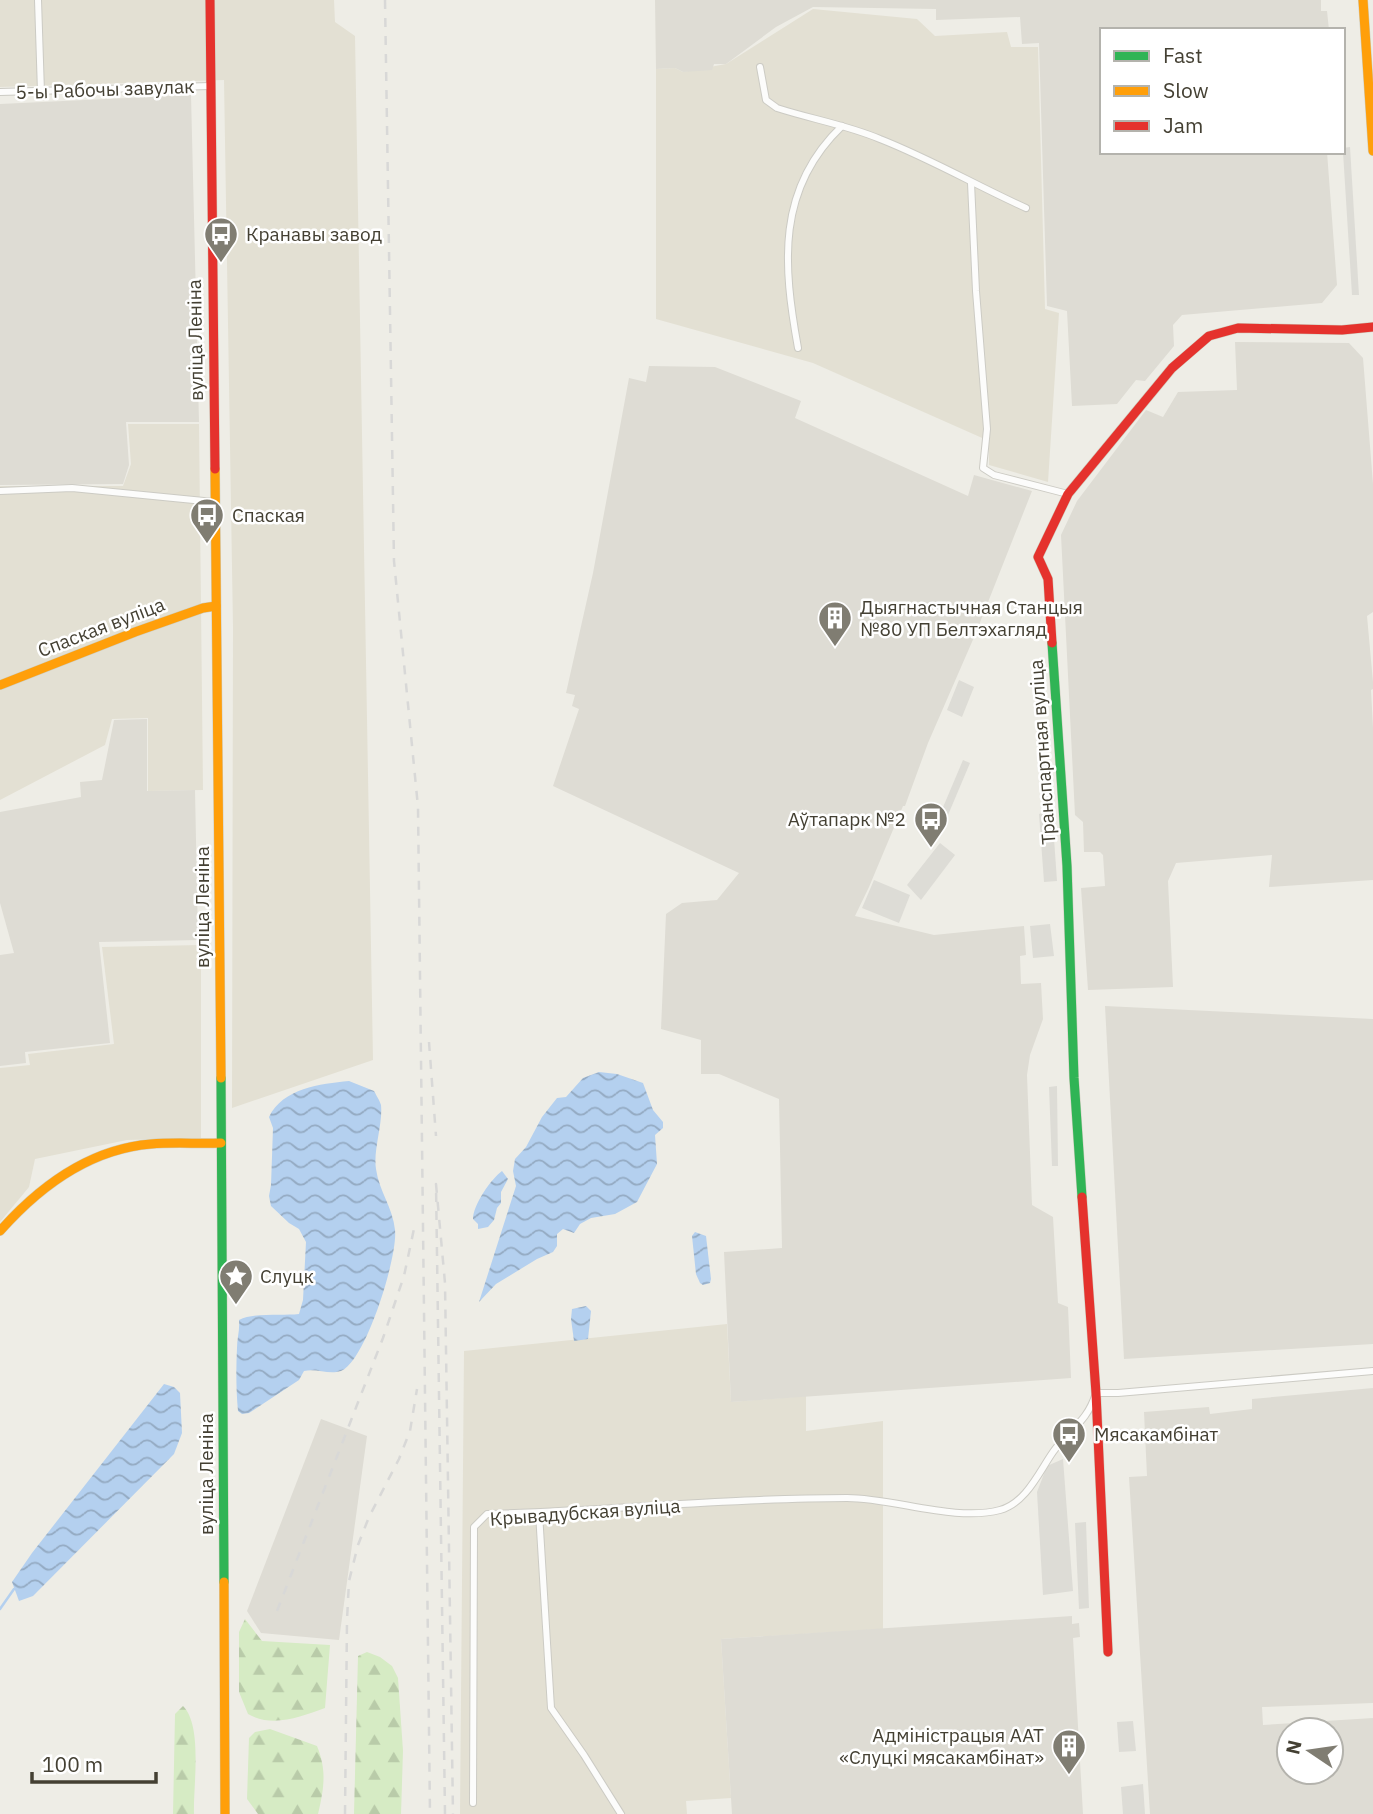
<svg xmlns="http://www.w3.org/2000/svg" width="1373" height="1814" viewBox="0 0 1373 1814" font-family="'IBM Plex Sans',sans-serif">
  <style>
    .residential { fill: #e3e0d3 }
    .industrial { fill: #dedcd4; fill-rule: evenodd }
    .forest { fill: url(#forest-firs) }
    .parking { fill: #dddcd6 }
    .water { fill: url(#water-waves) }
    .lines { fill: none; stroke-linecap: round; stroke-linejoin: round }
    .stream { stroke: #b4d0ef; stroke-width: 2.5 }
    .street-casing { stroke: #cccbc4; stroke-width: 8 }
    .fast-casing { stroke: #ceccbd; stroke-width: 10 }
    .slow-casing { stroke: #ceccbd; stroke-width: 10 }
    .jam-casing { stroke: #ceccbd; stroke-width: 10 }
    .street { stroke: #fcfcfb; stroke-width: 6 }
    .fast { stroke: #30b455; stroke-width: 9 }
    .slow { stroke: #ff9f0a; stroke-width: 9 }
    .jam { stroke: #e5322d; stroke-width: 9 }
    .rail { stroke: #d8d8d7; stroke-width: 2.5; stroke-dasharray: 9 9; stroke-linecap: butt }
    .labels { text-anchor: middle; stroke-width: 5; stroke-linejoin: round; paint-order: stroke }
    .street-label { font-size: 19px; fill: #444033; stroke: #fff }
    .poi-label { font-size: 19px; fill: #444033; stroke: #fff; text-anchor: start }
  </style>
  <defs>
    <pattern id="forest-firs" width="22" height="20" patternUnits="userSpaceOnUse" patternTransform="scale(1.75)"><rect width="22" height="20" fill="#d6ebc4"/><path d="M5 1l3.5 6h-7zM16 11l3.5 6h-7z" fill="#b9cba9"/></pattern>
    <pattern id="water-waves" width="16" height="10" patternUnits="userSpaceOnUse" patternTransform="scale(1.75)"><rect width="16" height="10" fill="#b4d0ef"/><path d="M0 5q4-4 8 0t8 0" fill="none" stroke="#94aac2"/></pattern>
  </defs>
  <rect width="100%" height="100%" fill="#eeede6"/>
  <g class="residential">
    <polygon points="0,0 334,0 335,22 355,36 373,1060 232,1108 233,628 224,80 0,87"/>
    <polygon points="813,9 917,19 935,36 1007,32 1011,47 1038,47 1045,309 1059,313 1048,482 989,465 989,441 813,363 656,319 656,69 675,68 683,72 726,64"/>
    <polygon points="128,424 199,424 203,790 148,791 148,718 112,719 105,745 0,800 0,486 123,486 131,464"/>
    <polygon points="201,945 201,1138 127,1140 35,1159 29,1187 0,1222 0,1068 30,1065 28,1054 114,1044 102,947"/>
    <polygon points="727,1324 731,1402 806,1396 806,1431 883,1421 883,1629 721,1639 731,1798 686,1801 687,1814 460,1814 464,1351"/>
  </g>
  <g class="industrial">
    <polygon points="655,0 1321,0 1321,11 1327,11 1329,30 1102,30 1102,152 1327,152 1337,285 1322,303 1182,315 1173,325 1174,346 1145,381 1136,380 1117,404 1072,406 1067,311 1047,306 1039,43 1022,44 1020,17 936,20 936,9 813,7 776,27 726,64 714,64 712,70 683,72 675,68 656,69"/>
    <polygon points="191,95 199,422 126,422 129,465 123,484 0,485 0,104"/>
    <polygon points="1235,342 1349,343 1363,358 1373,484 1373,612 1367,616 1373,682 1373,689 1371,690 1373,728 1373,880 1269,887 1272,855 1176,863 1168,881 1173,987 1088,990 1081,888 1105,886 1103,855 1100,852 1084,852 1083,822 1075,815 1061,535 1077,501 1146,410 1163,417 1178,392 1237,390"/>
    <polygon points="649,366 715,367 801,401 795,418 968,496 974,475 1032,491 975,635 928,743 905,806 903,806 869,887 855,916 934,935 1024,926 1026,955 1020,956 1021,984 1041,983 1043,1019 1030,1055 1027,1075 1032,1205 1053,1217 1058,1303 1068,1307 1071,1378 731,1402 724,1252 782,1248 779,1099 719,1074 701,1074 701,1040 661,1029 666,914 682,903 717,900 739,873 553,786 579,709 572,706 575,695 566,693 593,573 629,378 646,382"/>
    <polygon points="147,719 147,791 195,790 198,940 99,942 110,1043 25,1052 26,1063 0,1066 0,955 14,953 0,903 0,812 81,797 80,782 102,780 114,720"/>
    <polygon points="1105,1006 1373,1019 1373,1344 1124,1359"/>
    <path d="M1373,1388V1703L1262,1707L1263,1725L1373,1718V1814H1150L1129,1477L1147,1476L1144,1412L1209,1407L1210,1414L1252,1409V1399ZM1289,1730H1331V1772H1289Z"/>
    <polygon points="321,1419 367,1436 339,1640 261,1633 247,1611"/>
    <polygon points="1072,1616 1072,1624 1079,1623 1080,1637 1073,1638 1083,1814 732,1814 721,1639"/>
  </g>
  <g class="forest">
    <path d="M245,1619L262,1641L330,1645L325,1708C300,1717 273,1728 248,1714L239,1692V1632Z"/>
    <polygon points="367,1652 380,1657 392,1666 398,1678 403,1751 401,1814 354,1814 358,1656"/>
    <path d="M183,1706C203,1726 193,1786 194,1814H173L175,1714Z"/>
    <path d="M270,1729L317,1746C327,1771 324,1788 318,1814H258L247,1799L249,1738L255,1732Z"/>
  </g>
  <g class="parking">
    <polygon points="1350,147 1359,295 1352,295 1343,152 1343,148"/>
    <polygon points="959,680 974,687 962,717 947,710"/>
    <polygon points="963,760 970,763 937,841 930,838"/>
    <polygon points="1052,810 1057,881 1044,882 1039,814"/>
    <polygon points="940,843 955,855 921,900 907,885"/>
    <polygon points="874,880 910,895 899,923 862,908"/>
    <polygon points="1050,924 1054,956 1033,958 1030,926"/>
    <polygon points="1057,1086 1058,1166 1052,1166 1049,1087"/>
    <polygon points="1063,1459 1073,1591 1043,1595 1037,1492 1047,1466"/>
    <polygon points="1086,1522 1089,1608 1079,1609 1075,1523"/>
    <polygon points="1133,1721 1136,1751 1119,1752 1117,1722"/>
    <polygon points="1143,1784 1145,1814 1123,1814 1121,1787"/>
  </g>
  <g class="water">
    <polygon points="599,1072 617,1074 643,1083 653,1110 663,1122 663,1128 655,1135 657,1164 637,1202 615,1214 591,1218 580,1224 574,1233 563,1229 557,1234 557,1246 553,1252 537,1259 496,1284 479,1302 516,1186 513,1171 515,1159 526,1147 542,1117 557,1098 566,1097 583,1078"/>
    <path d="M349,1081L374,1091C376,1095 380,1101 381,1105C383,1124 373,1150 376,1169C379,1191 393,1208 395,1230C398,1256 366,1361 341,1371C328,1375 317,1368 304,1371L299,1380L249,1413L242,1414L238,1411C236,1390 236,1369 237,1348C237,1338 240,1330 239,1320C254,1312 281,1316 299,1314L303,1300L306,1242L299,1229L289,1223L271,1206L269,1196L271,1185L273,1128L269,1117C283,1088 320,1084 349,1081Z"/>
    <path d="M502,1171L508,1179L501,1192V1203L497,1208L494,1220L488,1227L478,1229V1224L473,1219C473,1205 491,1179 502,1171Z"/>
    <polygon points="695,1232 706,1236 711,1279 710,1283 703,1285 700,1283 696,1274 692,1236"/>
    <polygon points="586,1306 591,1311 588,1339 574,1341 571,1319 572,1309"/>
    <polygon points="164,1384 174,1387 180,1393 182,1433 174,1454 33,1596 19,1601 12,1582 32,1553"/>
  </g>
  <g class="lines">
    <polyline class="stream" points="0,1609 14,1589"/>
    <g class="street-casing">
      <g id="street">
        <polyline points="38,0 41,92"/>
        <path d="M760,67L766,100L777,108C811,119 847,125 880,139C931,159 977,186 1026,208"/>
        <polyline points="0,92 210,86"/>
        <polyline points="971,183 976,291 987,429 983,468 994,475 1068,494"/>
        <path d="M798,348C783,265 776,189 842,126"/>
        <polyline points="0,491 72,488 214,502"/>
        <polyline points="539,1513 551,1708 584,1755 621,1814"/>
        <path d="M473,1803L474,1527L487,1514C607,1511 727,1498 847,1498C894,1498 955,1522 1000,1510C1026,1503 1039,1472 1053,1452C1069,1429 1087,1423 1096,1393H1118L1373,1371"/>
      </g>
    </g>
    <g class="fast-casing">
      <g id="fast">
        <polyline points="1052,643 1067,866 1074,1078 1082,1197"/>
        <polyline points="221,1078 224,1582"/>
      </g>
    </g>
    <g class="slow-casing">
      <g id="slow">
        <polyline points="1363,0 1373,151"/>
        <polyline points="215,469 221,1078"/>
        <polyline points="0,685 135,632 203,608 216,606"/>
        <path d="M0,1231C39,1187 90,1149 151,1144C174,1142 198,1144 221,1143"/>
        <polyline points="224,1582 225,1814"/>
      </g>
    </g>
    <g class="jam-casing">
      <g id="jam">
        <polyline points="210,0 215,469"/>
        <polyline points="1052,643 1048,579 1038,557 1068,494 1172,368 1209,336 1238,328 1342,330 1373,327"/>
        <polyline points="1082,1197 1096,1393 1108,1652"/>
      </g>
    </g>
    <use href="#street" class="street"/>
    <use href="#fast" class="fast"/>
    <use href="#slow" class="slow"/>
    <use href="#jam" class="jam"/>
    <g class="rail">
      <polyline points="385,0 394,561 418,807 430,1814"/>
      <polyline points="429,1042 436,1136"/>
      <polyline points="277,1611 383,1338 404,1276 415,1224"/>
      <polyline points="345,1814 347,1620 349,1581 358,1545 369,1517 399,1459 410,1431 417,1389"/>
      <polyline points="445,1814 436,1184 445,1283 453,1814"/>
    </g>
  </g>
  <defs>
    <g id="bus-pin" transform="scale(1.75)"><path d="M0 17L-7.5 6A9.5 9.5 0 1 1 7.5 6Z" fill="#807d72" stroke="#fff"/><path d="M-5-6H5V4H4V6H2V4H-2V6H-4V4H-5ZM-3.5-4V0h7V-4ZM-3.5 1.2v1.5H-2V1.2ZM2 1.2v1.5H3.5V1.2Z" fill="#fff"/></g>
    <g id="building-pin" transform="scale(1.75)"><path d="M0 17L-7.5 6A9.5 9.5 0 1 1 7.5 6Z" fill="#807d72" stroke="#fff"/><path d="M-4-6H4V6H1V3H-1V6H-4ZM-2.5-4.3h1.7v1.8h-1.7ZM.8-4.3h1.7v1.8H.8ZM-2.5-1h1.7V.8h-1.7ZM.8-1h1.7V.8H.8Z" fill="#fff"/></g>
    <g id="sight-pin" transform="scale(1.75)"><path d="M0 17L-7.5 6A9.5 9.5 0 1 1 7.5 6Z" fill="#807d72" stroke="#fff"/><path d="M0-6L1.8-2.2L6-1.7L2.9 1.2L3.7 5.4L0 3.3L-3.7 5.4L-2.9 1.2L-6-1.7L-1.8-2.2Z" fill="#fff"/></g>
  </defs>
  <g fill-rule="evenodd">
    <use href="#bus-pin" x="221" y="234"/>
    <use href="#bus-pin" x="207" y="515"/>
    <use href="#building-pin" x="835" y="618"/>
    <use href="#bus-pin" x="931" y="819"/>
    <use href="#sight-pin" x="236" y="1276"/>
    <use href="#bus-pin" x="1069" y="1434"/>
    <use href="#building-pin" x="1069" y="1746"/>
  </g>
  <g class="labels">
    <g class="street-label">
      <text transform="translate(105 89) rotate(-2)" y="7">5-ы Рабочы завулак</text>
      <text transform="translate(195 340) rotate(-91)" y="7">вуліца Леніна</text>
      <text transform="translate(101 627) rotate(-21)" y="7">Спаская вуліца</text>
      <text transform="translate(1042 752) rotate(-94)" y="7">Транспартная вуліца</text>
      <text transform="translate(202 907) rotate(-90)" y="7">вуліца Леніна</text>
      <text transform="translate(206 1474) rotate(-90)" y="7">вуліца Леніна</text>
      <text transform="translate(585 1512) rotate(-4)" y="7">Крывадубская вуліца</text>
    </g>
    <g class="poi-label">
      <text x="246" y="241">Кранавы завод</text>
      <text x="232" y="522">Спаская</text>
      <text x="860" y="614">Дыягнастычная Станцыя<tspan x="860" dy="22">№80 УП Белтэхагляд</tspan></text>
      <text x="906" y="826" text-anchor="end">Аўтапарк №2</text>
      <text x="260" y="1283">Слуцк</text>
      <text x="1094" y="1441">Мясакамбінат</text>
      <text x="1044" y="1742" text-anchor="end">Адміністрацыя ААТ<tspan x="1044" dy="22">«Слуцкі мясакамбінат»</tspan></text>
    </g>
  </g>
  <rect x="1100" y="28" width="245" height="126" fill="#ffffff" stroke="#b4b3ad" stroke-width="2"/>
  <rect x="1114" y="51" width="35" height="10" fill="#30b455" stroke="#b4b3ad" stroke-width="2"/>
  <text x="1163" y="63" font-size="21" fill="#444033">Fast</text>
  <rect x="1114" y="86" width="35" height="10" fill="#ff9f0a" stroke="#b4b3ad" stroke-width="2"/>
  <text x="1163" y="98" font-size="21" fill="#444033">Slow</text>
  <rect x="1114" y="121" width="35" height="10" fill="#e5322d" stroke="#b4b3ad" stroke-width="2"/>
  <text x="1163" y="133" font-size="21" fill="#444033">Jam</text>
  <g transform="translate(1310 1751) rotate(283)"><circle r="33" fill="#ffffff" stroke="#b4b3ad" stroke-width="2"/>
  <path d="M0-5L12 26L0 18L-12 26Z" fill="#807d72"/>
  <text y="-10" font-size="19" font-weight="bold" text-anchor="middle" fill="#444033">N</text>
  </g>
  <path d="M32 1772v10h124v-10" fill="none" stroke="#444033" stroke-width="3.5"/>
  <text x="42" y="1772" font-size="21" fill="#444033" stroke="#ffffff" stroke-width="5" paint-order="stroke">100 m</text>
</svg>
